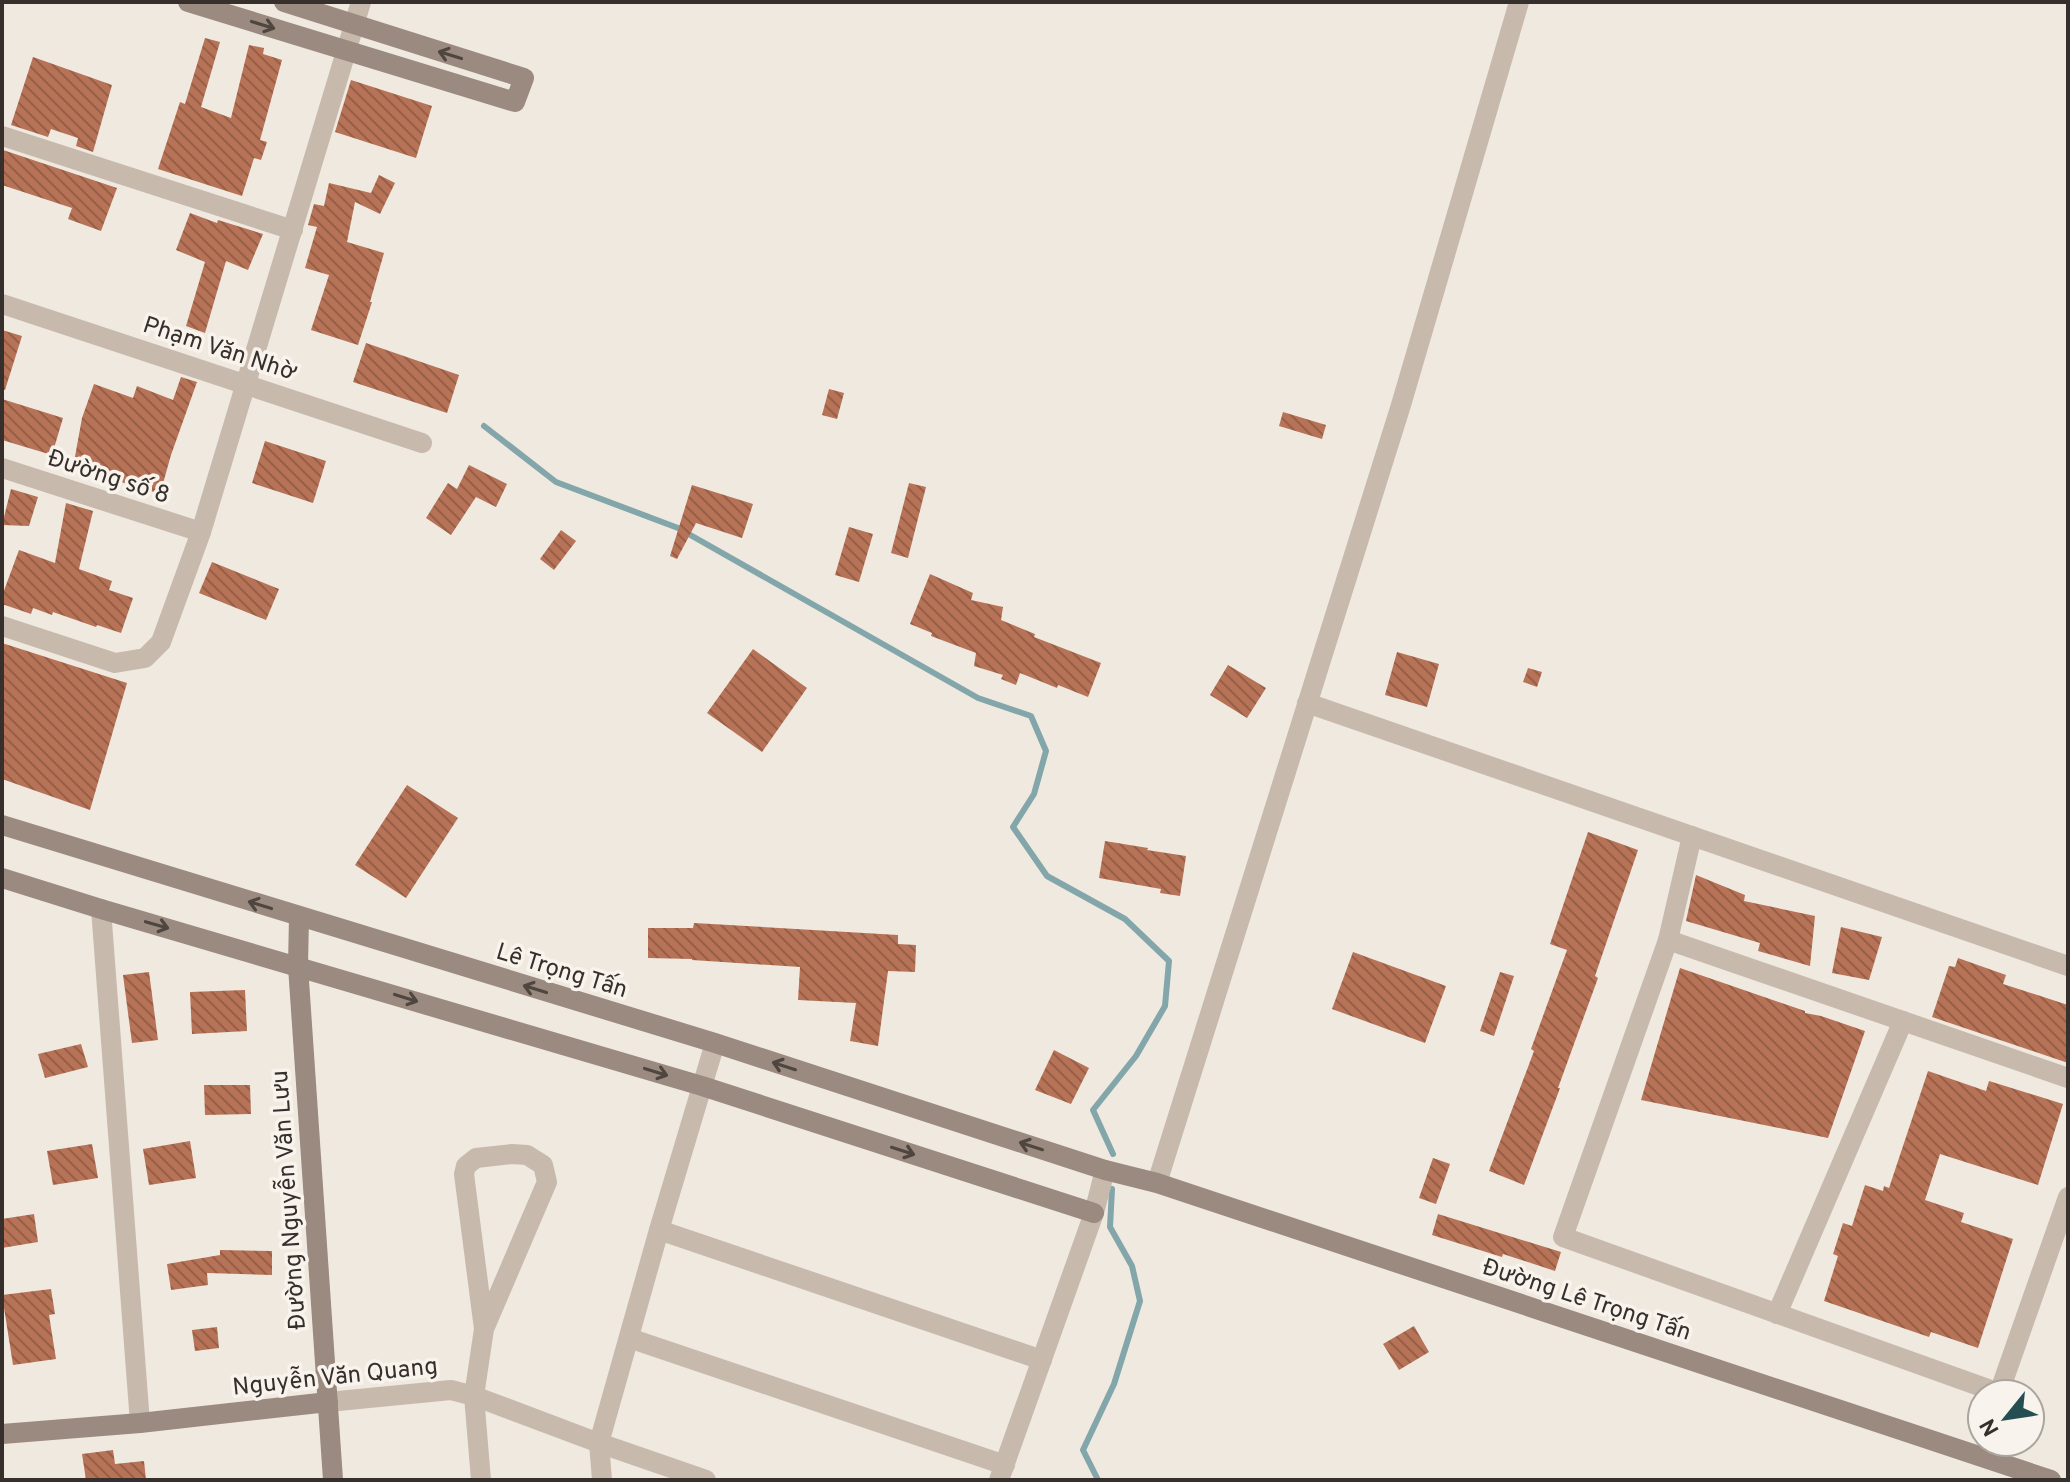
<svg xmlns="http://www.w3.org/2000/svg" width="2070" height="1482" viewBox="0 0 2070 1482" font-family="Overpass,sans-serif">
  <style>
    .lines { fill: none; stroke-linecap: round; stroke-linejoin: round }
    .stream { stroke: #83a6aa; stroke-width: 6 }
    .building { fill: url(#building-back-hatch) }
    .street { stroke: #c7baad; stroke-width: 20 }
    .secondary { stroke: #9a8a7f; stroke-width: 20 }
    .oneway { stroke: #4f4640 }
    .labels { text-anchor: middle; stroke-width: 7; stroke-linejoin: round; paint-order: stroke }
    .street-label { font-size: 24px; fill: #362f2b; stroke: #f8f3ec }
  </style>
  <defs>
    <pattern id="building-back-hatch" width="6" height="6" patternUnits="userSpaceOnUse" patternTransform="scale(2)"><rect width="6" height="6" fill="#b77357"/><path d="M-1 5l2 2M0 0l6 6M5-1l2 2" fill="none" stroke="#965f48"/></pattern>
  </defs>
  <rect width="100%" height="100%" fill="#f0e9e0"/>
  <g class="lines">
    <g class="stream">
      <polyline points="484,426 556,482 678,528 978,698 1031,716 1046,751 1034,794 1013,827 1047,876 1125,919 1169,961 1165,1006 1136,1056 1093,1110 1113,1154"/>
      <polyline points="1098,1480 1083,1450 1114,1384 1140,1301 1132,1266 1110,1227 1112,1189"/>
    </g>
  </g>
  <g class="building">
    <polygon points="205,38 220,42 201,107 231,118 249,45 264,48 263,54 282,60 260,140 267,142 261,160 254,158 242,196 158,169 180,102 185,104"/>
    <polygon points="33,57 112,85 93,152 76,146 78,138 51,129 48,137 11,125"/>
    <polygon points="351,80 432,106 416,158 335,132"/>
    <polygon points="3,150 117,188 101,231 68,219 72,208 2,185"/>
    <polygon points="379,175 395,183 380,214 355,202 347,242 384,253 370,302 372,302 358,345 311,330 329,275 305,268 317,227 308,225 314,204 324,206 329,183 371,193"/>
    <polygon points="190,213 217,223 218,220 263,234 248,270 226,261 205,333 186,326 205,262 176,250"/>
    <polygon points="2,330 22,336 5,390 2,389"/>
    <polygon points="366,343 459,375 447,413 353,382"/>
    <polygon points="181,377 197,382 171,455 160,494 105,477 106,474 74,462 82,418 94,384 133,398 137,386 173,400"/>
    <polygon points="829,389 844,393 837,419 822,415"/>
    <polygon points="2,399 63,418 52,455 2,440"/>
    <polygon points="1283,412 1326,425 1322,439 1279,426"/>
    <polygon points="265,441 326,461 313,503 252,483"/>
    <polygon points="469,465 507,484 496,507 476,497 451,535 426,518 448,483 457,489"/>
    <polygon points="909,483 926,487 908,558 891,553"/>
    <polygon points="692,485 753,504 742,538 696,523 677,559 670,556"/>
    <polygon points="11,489 38,497 29,526 2,525"/>
    <polygon points="66,503 93,511 79,569 112,581 109,590 133,598 121,633 97,625 96,627 53,612 52,615 33,608 31,614 2,604 2,596 19,550 55,563"/>
    <polygon points="849,527 873,534 859,582 835,575"/>
    <polygon points="561,530 576,541 554,570 540,559"/>
    <polygon points="212,562 279,589 266,620 199,593"/>
    <polygon points="930,574 973,593 971,600 1003,607 1001,620 1035,634 1034,637 1101,663 1088,697 1058,685 1057,688 1020,673 1016,685 1001,679 1003,675 974,666 976,653 931,636 932,633 910,624"/>
    <polygon points="2,643 127,683 90,810 2,779"/>
    <polygon points="753,649 807,688 762,752 707,713"/>
    <polygon points="1397,652 1439,664 1427,707 1385,695"/>
    <polygon points="1228,665 1266,688 1247,718 1210,695"/>
    <polygon points="1528,668 1542,672 1537,687 1523,682"/>
    <polygon points="407,785 458,818 406,898 355,865"/>
    <polygon points="1588,832 1638,850 1595,976 1598,978 1558,1088 1560,1088 1524,1185 1489,1171 1534,1051 1531,1049 1567,950 1550,944"/>
    <polygon points="1105,841 1148,848 1147,850 1186,856 1180,896 1160,893 1161,889 1099,878"/>
    <polygon points="1696,875 1745,895 1744,901 1815,916 1810,966 1758,951 1760,943 1686,921"/>
    <polygon points="694,923 898,935 898,944 916,945 915,972 888,971 878,1046 850,1041 856,1003 798,1000 800,967 692,960 692,959 648,958 648,928 693,928"/>
    <polygon points="1841,927 1882,937 1869,980 1832,973"/>
    <polygon points="1353,952 1446,986 1425,1043 1332,1009"/>
    <polygon points="1958,958 2006,975 2003,984 2068,1005 2068,1063 1932,1017 1949,966 1955,967"/>
    <polygon points="1680,968 1805,1011 1805,1013 1821,1016 1865,1031 1828,1138 1641,1100"/>
    <polygon points="149,972 158,1040 132,1043 123,975"/>
    <polygon points="1500,972 1514,976 1494,1036 1480,1031"/>
    <polygon points="245,990 247,1031 192,1034 190,992"/>
    <polygon points="81,1044 88,1067 45,1078 38,1054"/>
    <polygon points="1054,1050 1089,1068 1071,1104 1035,1090"/>
    <polygon points="1928,1071 1986,1091 1989,1081 2063,1104 2038,1185 1940,1154 1925,1200 1964,1213 1961,1222 2013,1239 1978,1348 1931,1332 1929,1337 1824,1301 1838,1256 1833,1254 1843,1223 1852,1226 1865,1185 1883,1191 1884,1186 1889,1188"/>
    <polygon points="204,1085 250,1085 251,1114 205,1115"/>
    <polygon points="190,1141 196,1178 149,1185 143,1149"/>
    <polygon points="92,1144 98,1178 53,1185 47,1151"/>
    <polygon points="1433,1158 1450,1164 1436,1204 1419,1198"/>
    <polygon points="34,1214 38,1242 2,1248 2,1219"/>
    <polygon points="1438,1214 1561,1252 1555,1271 1503,1254 1502,1257 1432,1235"/>
    <polygon points="220,1250 272,1251 272,1275 207,1273 208,1285 171,1290 167,1264 220,1255"/>
    <polygon points="51,1289 55,1314 49,1315 56,1359 13,1365 2,1295"/>
    <polygon points="1414,1326 1429,1352 1399,1370 1383,1344"/>
    <polygon points="217,1327 219,1348 195,1351 192,1330"/>
    <polygon points="113,1450 115,1464 144,1461 146,1480 86,1480 82,1454"/>
  </g>
  <g class="lines">
    <g class="street">
      <polyline points="2,136 293,230"/>
      <polyline points="2,304 422,443"/>
      <polyline points="2,468 201,532"/>
      <polyline points="2,626 115,663 145,658 161,642 201,532 361,2"/>
      <polyline points="1307,703 2068,966"/>
      <polyline points="1692,836 1668,940 1563,1237 1999,1393 2068,1197"/>
      <polyline points="101,909 140,1423"/>
      <polyline points="1668,940 2068,1078"/>
      <polyline points="1157,1183 1401,405 1519,2"/>
      <polyline points="659,1230 1042,1360"/>
      <polyline points="1777,1314 1903,1021"/>
      <polyline points="629,1338 1005,1465"/>
      <polyline points="328,1402 451,1390 474,1396 599,1443 706,1480"/>
      <polyline points="481,1480 474,1396 484,1329 547,1182 543,1165 527,1155 512,1154 476,1158 466,1166 464,1174 484,1329"/>
      <polyline points="602,1480 599,1443 659,1230 715,1043"/>
      <polyline points="999,1480 1094,1213 1105,1170"/>
    </g>
    <g class="secondary">
      <polyline points="188,2 515,102 524,78 284,2"/>
      <polyline points="2,825 715,1043 1105,1170 1157,1183 2051,1480"/>
      <polyline points="2,878 101,909 702,1086 1094,1213"/>
      <polyline points="299,917 298,966 333,1480"/>
      <polyline points="2,1434 140,1423 328,1402"/>
    </g>
  </g>
  <defs><path id="oneway-shaft" d="M-6 0H5M1.5-3L5.5 0L1.5 3" fill="none" stroke-width="1.6" stroke-linecap="round" stroke-linejoin="round" transform="scale(2)"/></defs>
  <g class="oneway">
    <use href="#oneway-shaft" transform="translate(263 25) rotate(17)"/>
    <use href="#oneway-shaft" transform="translate(450 55) rotate(-163)"/>
    <use href="#oneway-shaft" transform="translate(260 905) rotate(-163)"/>
    <use href="#oneway-shaft" transform="translate(157 925) rotate(16)"/>
    <use href="#oneway-shaft" transform="translate(535 989) rotate(-163)"/>
    <use href="#oneway-shaft" transform="translate(406 998) rotate(17)"/>
    <use href="#oneway-shaft" transform="translate(784 1066) rotate(-162)"/>
    <use href="#oneway-shaft" transform="translate(656 1072) rotate(17)"/>
    <use href="#oneway-shaft" transform="translate(1031 1146) rotate(-162)"/>
    <use href="#oneway-shaft" transform="translate(903 1151) rotate(18)"/>
  </g>
  <g class="labels">
    <g class="street-label">
      <text transform="translate(220 348) rotate(18)" y="8">Phạm Văn Nhờ</text>
      <text transform="translate(109 476) rotate(18)" y="8">Đường số 8</text>
      <text transform="translate(562 970) rotate(17)" y="8">Lê Trọng Tấn</text>
      <text transform="translate(288 1200) rotate(-94)" y="8">Đường Nguyễn Văn Lưu</text>
      <text transform="translate(1587 1299) rotate(18)" y="8">Đường Lê Trọng Tấn</text>
      <text transform="translate(335 1376) rotate(-6)" y="8">Nguyễn Văn Quang</text>
    </g>
  </g>
  <rect width="2070" height="1482" fill="none" stroke="#362f2b" stroke-width="8"/>
  <g transform="translate(2006 1418) rotate(240)"><circle r="38" fill="#f8f3ec" stroke="#aaa59f" stroke-width="2"/>
  <path d="M0-6L14 30L0 20L-14 30Z" fill="#254e53"/>
  <text y="-12" font-size="22" font-weight="bold" text-anchor="middle" fill="#362f2b">N</text>
  </g>
</svg>
